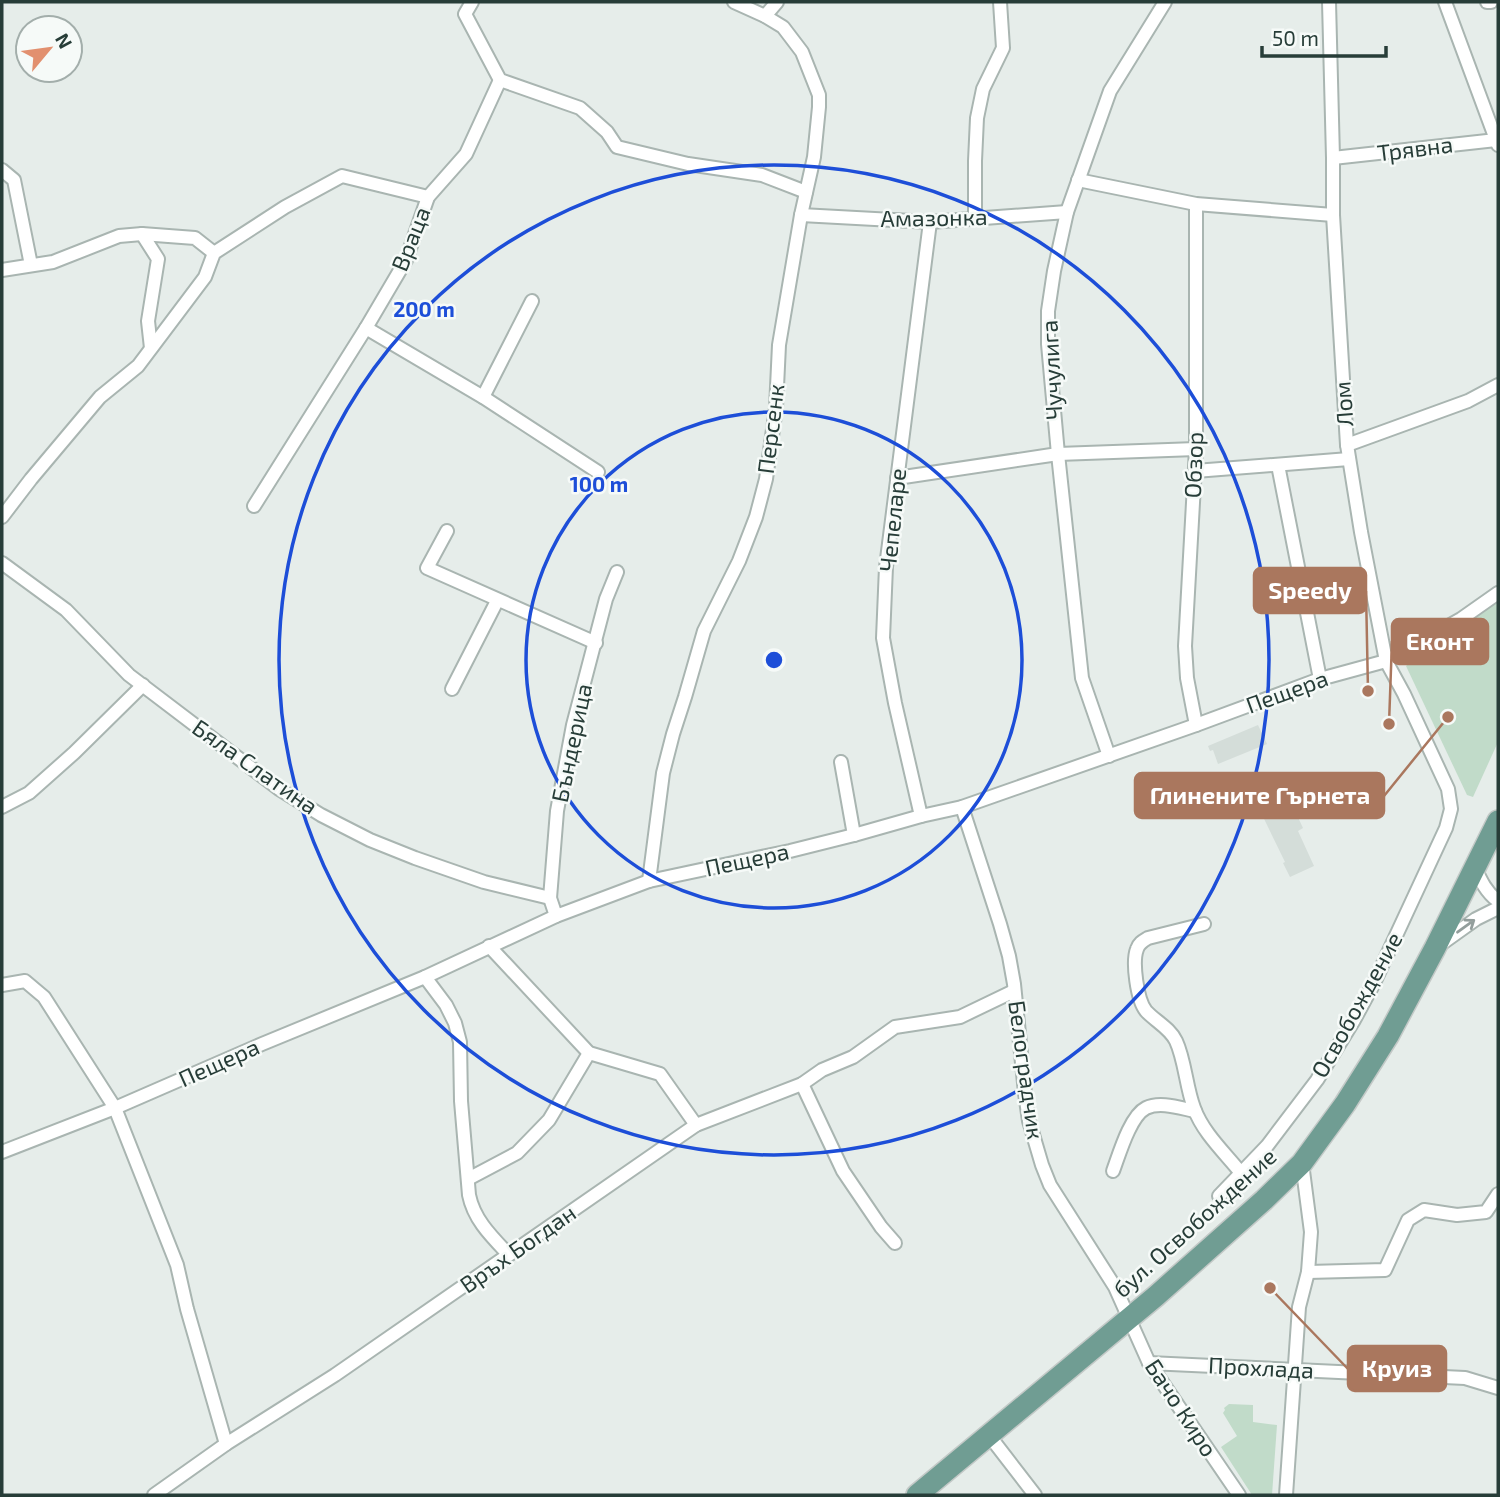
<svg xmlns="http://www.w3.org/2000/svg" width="1500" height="1497" viewBox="0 0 1500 1497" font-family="'Exo 2',sans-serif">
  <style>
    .built { fill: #d4ddd9 }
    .green { fill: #c1dbc9 }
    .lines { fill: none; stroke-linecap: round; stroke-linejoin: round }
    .street-casing { stroke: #a9b5b1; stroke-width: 16 }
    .primary-casing { stroke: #c3c9c7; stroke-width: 24 }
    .street { stroke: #fff; stroke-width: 12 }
    .primary { stroke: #709d93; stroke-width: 21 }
    .oneway { stroke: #939e9c }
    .ring { fill: none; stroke: #1d4ed8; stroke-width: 3.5 }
    .labels { text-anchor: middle; stroke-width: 5; stroke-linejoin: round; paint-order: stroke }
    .street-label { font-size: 23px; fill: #273d38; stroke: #f6faf8 }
    .centre { fill: #1d4ed8; stroke: #f6faf8; stroke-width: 3.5 }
    .ring-label { font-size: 21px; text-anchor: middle; font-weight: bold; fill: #1d4ed8; stroke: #f6faf8; stroke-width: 5; stroke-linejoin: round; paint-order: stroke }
    .leader { fill: none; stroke: #aa775e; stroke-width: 2.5 }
    .callout-dot { fill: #aa775e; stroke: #f6faf8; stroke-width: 2.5 }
    .callout { fill: #aa775e; stroke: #aa775e; stroke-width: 2.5 }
    .callout-label { font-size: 24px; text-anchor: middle; font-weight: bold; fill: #fff }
  </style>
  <rect width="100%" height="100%" fill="#e6edea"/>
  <g class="built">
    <polygon points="1258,725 1267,744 1218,764 1213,750 1210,751 1208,746"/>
    <polygon points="1274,778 1290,813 1295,811 1303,828 1298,831 1314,866 1290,877 1283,863 1285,862 1250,790"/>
  </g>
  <g class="green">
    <polygon points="1498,600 1498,742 1473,797 1467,795 1406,666 1419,653"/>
    <polygon points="1229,1404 1253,1405 1253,1422 1277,1425 1272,1495 1252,1495 1221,1447 1237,1436 1223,1413 1225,1410 1224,1408"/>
  </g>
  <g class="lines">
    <g class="street-casing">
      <g id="street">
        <polyline points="472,2 465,14 500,80 580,108 607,132 617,147 688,164 762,175 806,192"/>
        <polyline points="1445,2 1498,145"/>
        <polyline points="1487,2 1491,2"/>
        <polyline points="765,16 777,2"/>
        <polyline points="1333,158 1496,140"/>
        <polyline points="2,170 14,180 31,265"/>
        <polyline points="1078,180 1196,204 1333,215"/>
        <polyline points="1196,204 1196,449 1185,646 1187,678 1196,725"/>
        <polyline points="801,215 930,222 1067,212"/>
        <polyline points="975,219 975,161 977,118 983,89 1003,48 1000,2"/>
        <polyline points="142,234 158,259 148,321 151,348"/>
        <polyline points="2,270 53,262 119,236 142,234 195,238 214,253"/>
        <polyline points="366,328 483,397 598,472"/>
        <polyline points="483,397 532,301"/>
        <polyline points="1347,445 1468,401 1498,385"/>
        <polyline points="1278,465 1320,679"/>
        <polyline points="1195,471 1349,459"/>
        <polyline points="897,478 1058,454 1196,449"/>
        <polyline points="254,506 366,328 406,260 428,197 466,154 500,80"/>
        <polyline points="2,517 31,479 100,397 138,366 205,277 214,253 285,207 342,176 428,197"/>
        <polyline points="447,531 427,568 596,643"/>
        <polyline points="2,563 66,610 129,675 279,789 321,815 370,840 415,858 484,882 550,898"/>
        <polyline points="452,689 497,601"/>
        <polyline points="1109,756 1082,678 1058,454 1048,344 1048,311 1054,271 1067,212 1110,91 1165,2"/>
        <polyline points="841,762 854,835"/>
        <polyline points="2,807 29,793 74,753 143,685"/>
        <polyline points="962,807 1000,924 1009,956 1014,984 1025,1093 1029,1121 1042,1165 1050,1185 1115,1287 1149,1363 1239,1495"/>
        <polyline points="921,816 895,703 883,638 886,567 930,222"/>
        <path d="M1475,868C1481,881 1486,892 1498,901"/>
        <polyline points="649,881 663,773 673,734 685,697 704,631 739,561 756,517 766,479 776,408 779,345 801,215 814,157 819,107 819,95 802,52 783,27 765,16 734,2"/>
        <polyline points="556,916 550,898 557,811 573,725 606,599 617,572"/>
        <path d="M1204,924L1148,938C1143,941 1139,943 1137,949C1132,962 1137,1000 1146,1011C1155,1021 1170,1028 1176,1041C1185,1060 1186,1087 1194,1108C1203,1133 1225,1153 1241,1173"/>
        <polyline points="1441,944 1476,919 1498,908"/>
        <polyline points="489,946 589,1053 660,1074 696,1125"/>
        <path d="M425,977L446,1005L455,1023L460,1042L461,1101L469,1195C474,1220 492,1237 509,1255"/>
        <polyline points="2,985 25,981 44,997 115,1108 177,1265 187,1309 226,1444"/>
        <polyline points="802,1084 843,1171 881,1227 895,1243"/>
        <polyline points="2,1152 115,1108 262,1044 425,977 556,916 649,881 790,851 854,835 921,816 962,807 1196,725 1320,679 1386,661 1461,619 1498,593"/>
        <path d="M1113,1171C1119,1155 1130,1116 1146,1108C1160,1101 1180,1108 1195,1111"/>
        <polyline points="468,1179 517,1153 549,1120 589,1053"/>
        <polyline points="1219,1196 1267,1146 1317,1080 1354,1020 1374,983 1446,828 1451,809 1448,789 1404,694 1386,661 1361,532 1347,445 1333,215 1333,158 1329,2"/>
        <polyline points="1308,1272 1385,1270 1408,1220 1424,1210 1457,1215 1486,1212 1498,1194"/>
        <polyline points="1149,1363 1465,1378 1498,1388"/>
        <polyline points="988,1434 1035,1495"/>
        <polyline points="154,1495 226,1444 335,1375 696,1125 802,1084 822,1070 853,1057 895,1027 960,1017 1014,991"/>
        <polyline points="1286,1495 1299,1307 1308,1272 1311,1232 1302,1163"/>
      </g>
    </g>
    <g class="primary-casing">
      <polyline id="primary" points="917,1495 1156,1296 1264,1200 1302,1163 1345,1104 1388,1036 1435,948 1498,821"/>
    </g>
    <use href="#street" class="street"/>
    <use href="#primary" class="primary"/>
  </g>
  <defs><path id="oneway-shaft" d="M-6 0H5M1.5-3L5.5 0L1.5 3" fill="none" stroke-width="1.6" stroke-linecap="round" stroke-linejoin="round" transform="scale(1.75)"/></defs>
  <use class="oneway" href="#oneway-shaft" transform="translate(1466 926) rotate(-36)"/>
  <g class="ring">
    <circle cx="774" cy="660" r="248"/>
    <circle cx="774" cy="660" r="495"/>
  </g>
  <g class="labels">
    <g class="street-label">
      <text transform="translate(1415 149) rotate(-7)" y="8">Трявна</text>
      <text transform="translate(934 218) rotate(-1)" y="8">Амазонка</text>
      <text transform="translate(411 239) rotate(-68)" y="8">Враца</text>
      <text transform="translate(1052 370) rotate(-93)" y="8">Чучулига</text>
      <text transform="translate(1344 404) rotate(-94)" y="8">Лом</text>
      <text transform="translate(771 429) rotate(-83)" y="8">Персенк</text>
      <text transform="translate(1194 465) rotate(-88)" y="8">Обзор</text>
      <text transform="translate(893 520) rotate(-84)" y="8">Чепеларе</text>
      <text transform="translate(1287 692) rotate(-20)" y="8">Пещера</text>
      <text transform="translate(572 743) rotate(-78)" y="8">Бъндерица</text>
      <text transform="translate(255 767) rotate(35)" y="8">Бяла Слатина</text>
      <text transform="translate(747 860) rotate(-12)" y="8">Пещера</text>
      <text transform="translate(1357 1005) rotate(-61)" y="8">Освобождение</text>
      <text transform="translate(219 1063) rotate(-24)" y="8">Пещера</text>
      <text transform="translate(1026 1070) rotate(82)" y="8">Белоградчик</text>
      <text transform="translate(1195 1223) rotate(-42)" y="8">бул. Освобождение</text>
      <text transform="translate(518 1249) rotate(-35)" y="8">Връх Богдан</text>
      <text transform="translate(1261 1368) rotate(3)" y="8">Прохлада</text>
      <text transform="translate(1181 1408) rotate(57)" y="8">Бачо Киро</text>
    </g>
  </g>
  <circle cx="774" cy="660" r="10" class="centre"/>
  <g class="ring-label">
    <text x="424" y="317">200 m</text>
    <text x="599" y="492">100 m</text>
  </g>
  <path class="leader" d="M1368 691L1366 591M1389 724L1392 641M1448 717L1384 796M1270 1288L1348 1369"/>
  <g class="callout-dot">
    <circle cx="1368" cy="691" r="7"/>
    <circle cx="1389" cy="724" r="7"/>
    <circle cx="1448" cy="717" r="7"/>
    <circle cx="1270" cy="1288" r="7"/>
  </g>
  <g class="callout">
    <rect x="1254" y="568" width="112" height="45" rx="7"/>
    <rect x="1392" y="619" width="96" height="45" rx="7"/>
    <rect x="1135" y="773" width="249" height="45" rx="7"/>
    <rect x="1348" y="1346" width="98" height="45" rx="7"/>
  </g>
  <g class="callout-label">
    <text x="1310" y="599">Speedy</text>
    <text x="1440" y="650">Еконт</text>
    <text x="1260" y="804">Глинените Гърнета</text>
    <text x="1397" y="1377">Круиз</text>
  </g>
  <rect width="1500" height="1497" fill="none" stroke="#273d38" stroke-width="7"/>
  <g transform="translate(49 49) rotate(61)"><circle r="33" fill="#f6faf8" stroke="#a3aeab" stroke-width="2"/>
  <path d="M0-5L12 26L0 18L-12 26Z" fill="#e2906f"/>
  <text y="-10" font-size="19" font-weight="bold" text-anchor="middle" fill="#273d38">N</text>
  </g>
  <path d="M1262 46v10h124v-10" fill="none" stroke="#273d38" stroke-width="3.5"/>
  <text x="1272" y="46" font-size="21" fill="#273d38" stroke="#f6faf8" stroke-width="5" paint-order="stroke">50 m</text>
</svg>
